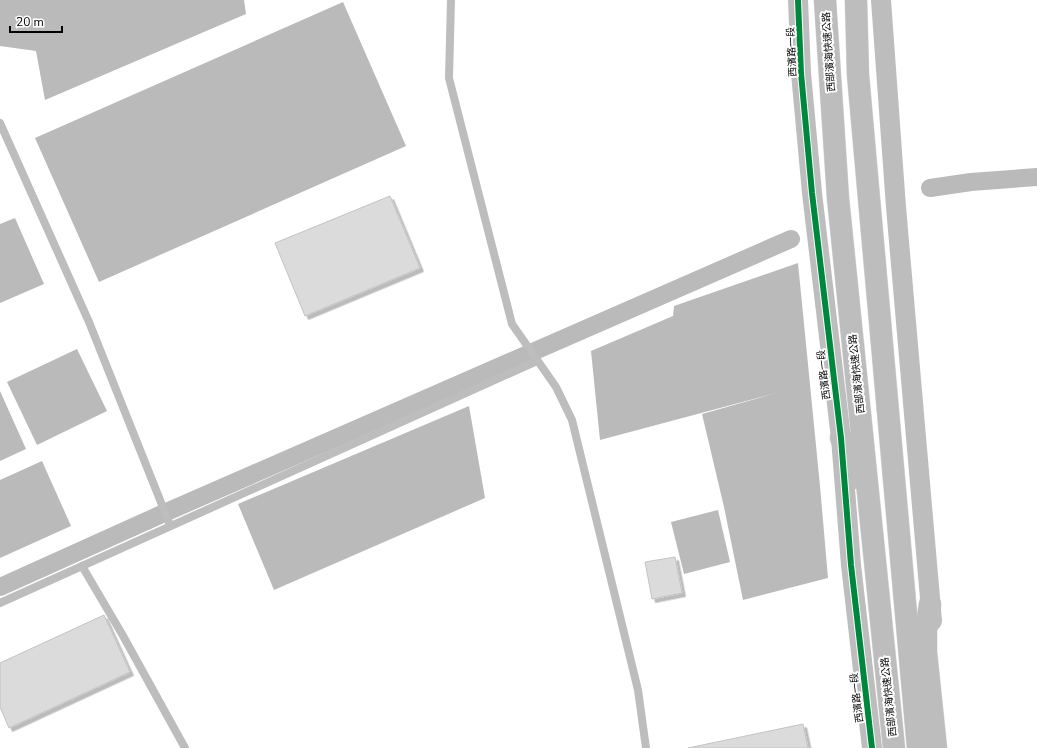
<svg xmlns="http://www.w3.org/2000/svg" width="1037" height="748" viewBox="0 0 1037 748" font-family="'Nunito Sans','Noto Sans TC',sans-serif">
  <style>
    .water { fill: #bababa }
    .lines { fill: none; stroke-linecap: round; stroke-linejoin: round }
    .canal { stroke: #bababa; stroke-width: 18 }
    .building { fill: #dbdbdb; stroke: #c3c3c3; filter: url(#shadow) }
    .trunk-casing { stroke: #dbdbdb; stroke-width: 23 }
    .service { stroke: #bdbdbd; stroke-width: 8 }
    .tertiary { stroke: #bdbdbd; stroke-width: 20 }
    .trunk { stroke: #bdbdbd; stroke-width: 22 }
    .cycleway-casing { stroke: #fff; stroke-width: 8 }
    .cycleway { stroke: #00873e; stroke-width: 6 }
    .labels { text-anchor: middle; stroke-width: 4; stroke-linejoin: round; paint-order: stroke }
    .street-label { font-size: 10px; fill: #000; stroke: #fff }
  </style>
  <defs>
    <filter id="shadow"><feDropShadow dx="3.5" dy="3.5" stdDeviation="0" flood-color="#0004"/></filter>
  </defs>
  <rect width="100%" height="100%" fill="#fff"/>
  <g class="water">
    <polygon points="0,0 244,0 246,14 45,100 36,51 0,46"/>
    <polygon points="343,2 406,146 99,282 35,138"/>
    <polygon points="15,218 44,284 0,303 0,224"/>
    <polygon points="798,263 820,486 828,578 743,600 724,507 702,414 780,392 600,440 591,351 673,316 674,306"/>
    <polygon points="77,349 107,411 37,445 7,382"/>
    <polygon points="0,391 26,449 0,461"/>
    <polygon points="469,406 485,498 274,590 238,504"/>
    <polygon points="42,461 71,526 0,558 0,480"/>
    <polygon points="718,510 730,562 684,574 671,522"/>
  </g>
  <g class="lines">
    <g class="canal">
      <polyline points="930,188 971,182 1037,177"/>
      <polyline points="0,587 162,514 791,239"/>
    </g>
  </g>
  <g class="building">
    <polygon points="390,196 420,268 305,316 275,243"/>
    <polygon points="675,557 682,593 652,599 645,562"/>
    <polygon points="104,615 130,672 9,728 0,707 0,663"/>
    <polygon points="803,724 808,748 688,748"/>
  </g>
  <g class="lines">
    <g class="trunk-casing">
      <g id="trunk">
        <polyline points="825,0 838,198 894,748"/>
        <polyline points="856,0 858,75 918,748"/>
        <polyline points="841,438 857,466 858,478"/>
        <polyline points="930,604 926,631 926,652 936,748"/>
      </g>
    </g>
    <g class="service">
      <polyline points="451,0 449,78 512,324 556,387 572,420 638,690 646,748"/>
      <polyline points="0,123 89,322 170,525"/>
      <polyline points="82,566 122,634 185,748"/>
      <polyline points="0,603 537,361"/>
    </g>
    <g class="tertiary">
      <polyline points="798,0 801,73 812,193 841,438 851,565 872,748"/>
      <polyline points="881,0 896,207 932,621"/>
    </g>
    <use href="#trunk" class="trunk"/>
    <g class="cycleway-casing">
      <polyline id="cycleway" points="798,0 801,73 812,193 841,438 851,565 872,748"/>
    </g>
    <use href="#cycleway" class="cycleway"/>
  </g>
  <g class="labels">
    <g class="street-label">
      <text transform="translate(791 52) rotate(-93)" y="4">西濱路一段</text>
      <text transform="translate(828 52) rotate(-94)" y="4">西部濱海快速公路</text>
      <text transform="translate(856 374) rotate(-96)" y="4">西部濱海快速公路</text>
      <text transform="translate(823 375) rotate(-97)" y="4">西濱路一段</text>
      <text transform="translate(888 697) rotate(-96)" y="4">西部濱海快速公路</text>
      <text transform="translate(856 698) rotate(-97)" y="4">西濱路一段</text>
    </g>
  </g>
  <path d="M10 26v6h52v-6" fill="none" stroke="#000000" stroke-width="2"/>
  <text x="16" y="26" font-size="12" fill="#000000" stroke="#ffffff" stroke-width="3" paint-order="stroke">20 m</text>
</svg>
